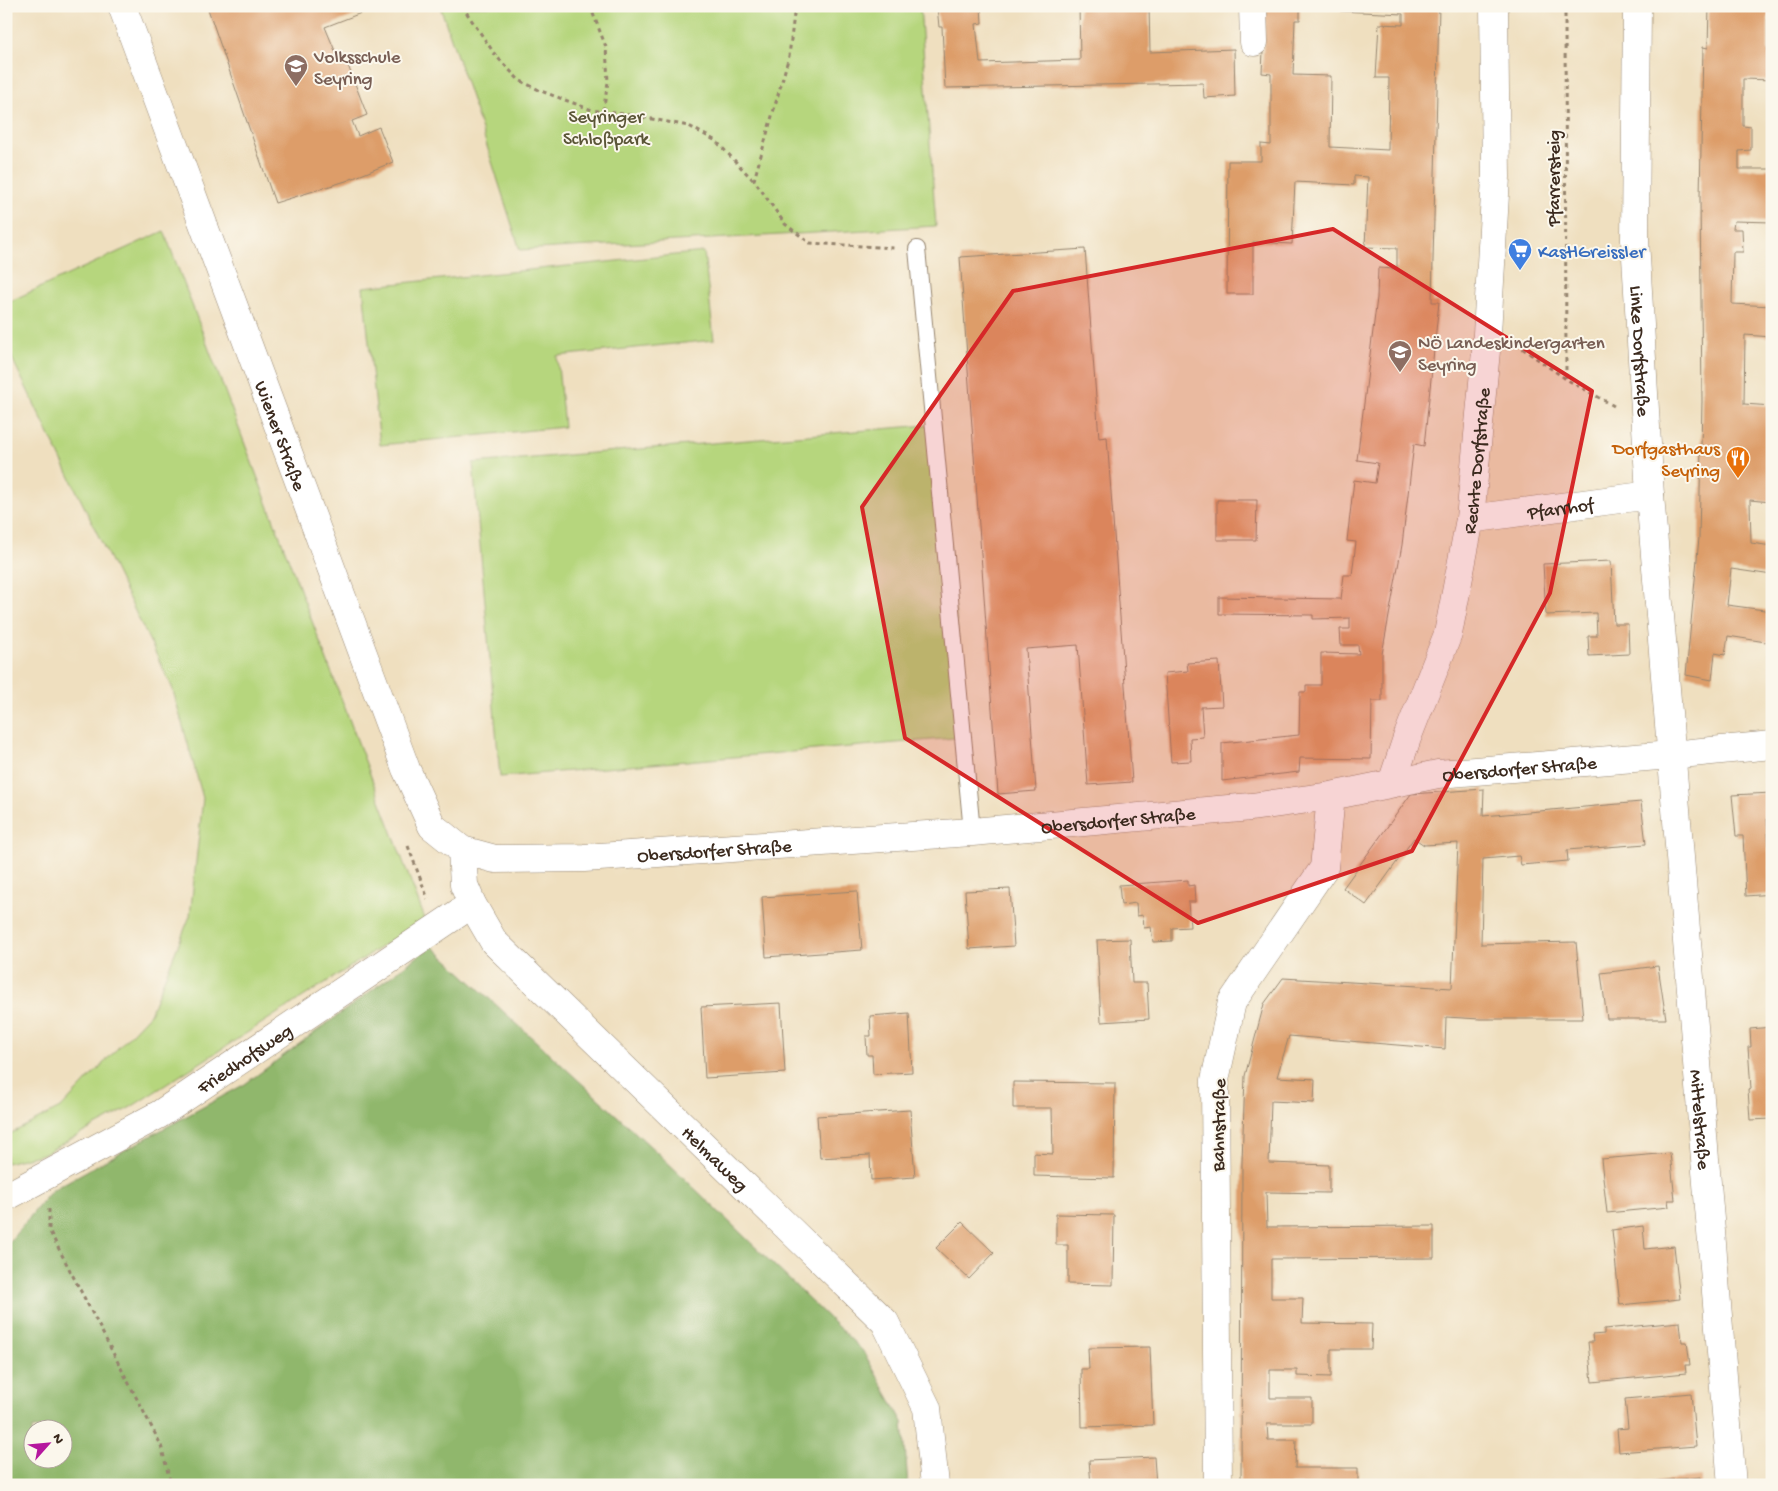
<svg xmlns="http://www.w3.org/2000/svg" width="1778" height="1491" viewBox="0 0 1778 1491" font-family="'Gochi Hand',sans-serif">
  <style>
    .green { fill: #b6d67d; stroke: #78804e }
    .forest { fill: #90b76c; stroke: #667045; fill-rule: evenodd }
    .building { fill: #dd9d69 }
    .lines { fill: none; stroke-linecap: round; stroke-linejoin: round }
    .service-casing { stroke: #95846e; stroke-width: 18 }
    .minor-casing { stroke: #95846e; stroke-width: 29 }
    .tertiary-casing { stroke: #95846e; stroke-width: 29 }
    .path { stroke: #95846e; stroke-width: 3; stroke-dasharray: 4 4; stroke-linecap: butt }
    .service { stroke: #fff; stroke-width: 16 }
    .minor { stroke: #fff; stroke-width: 28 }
    .tertiary { stroke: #fff; stroke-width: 28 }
    .marked { fill: #d62828; fill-opacity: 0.2; stroke: #d62828; stroke-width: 4; stroke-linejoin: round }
    .labels { text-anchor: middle; stroke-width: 4; stroke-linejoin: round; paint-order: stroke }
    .education-label { font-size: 19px; fill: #785e54; stroke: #fbf7ec; text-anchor: start }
    .park-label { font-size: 19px; fill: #5a5536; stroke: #fbf7ec }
    .street-label { font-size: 19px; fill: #3b2a1e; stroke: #fbf7ec }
    .shop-label { font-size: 19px; fill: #366cbe; stroke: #fbf7ec; text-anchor: start }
    .food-label { font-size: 19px; fill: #c56008; stroke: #fbf7ec; text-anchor: end }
  </style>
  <rect width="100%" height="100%" fill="#fbf7ec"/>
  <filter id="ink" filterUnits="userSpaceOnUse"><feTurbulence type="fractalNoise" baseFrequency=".02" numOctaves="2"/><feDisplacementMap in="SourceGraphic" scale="10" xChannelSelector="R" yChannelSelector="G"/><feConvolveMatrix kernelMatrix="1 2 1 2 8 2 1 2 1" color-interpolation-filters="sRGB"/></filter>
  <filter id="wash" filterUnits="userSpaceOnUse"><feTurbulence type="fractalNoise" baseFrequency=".0096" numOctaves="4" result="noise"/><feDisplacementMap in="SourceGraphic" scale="20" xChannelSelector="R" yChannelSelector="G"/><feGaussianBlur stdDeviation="1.12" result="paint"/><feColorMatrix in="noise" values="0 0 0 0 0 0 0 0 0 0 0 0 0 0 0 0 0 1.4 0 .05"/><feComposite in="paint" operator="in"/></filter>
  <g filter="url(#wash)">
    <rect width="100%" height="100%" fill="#efdfbf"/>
    <g class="green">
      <polygon points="440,6 920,6 936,226 520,250 479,121"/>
      <polygon points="164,231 425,919 131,1107 43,1154 6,1163 6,1136 62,1107 150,1014 190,916 203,798 172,687 6,346 6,303"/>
      <polygon points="704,252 714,340 557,356 564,427 380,445 363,287"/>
      <polygon points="940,424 966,737 500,777 473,463"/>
    </g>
    <path class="forest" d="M432,946L662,1157L863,1351L903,1422L908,1485H6V1246L52,1190L245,1084ZM32,1428H62V1458H32Z"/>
    <g id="blocks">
      <g class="building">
        <polygon points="207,6 379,6 325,27 338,58 344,55 367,115 352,121 358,136 379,127 393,162 346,181 275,203"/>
        <polygon points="937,6 981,6 982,23 976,24 980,63 1080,60 1079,6 1149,6 1150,52 1234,49 1235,96 1204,98 1203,83 945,88 942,27 939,27"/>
        <polygon points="1265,6 1300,6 1300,20 1295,20 1293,75 1331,76 1330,147 1388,150 1389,78 1376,78 1379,24 1403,25 1403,14 1341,11 1342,6 1439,6 1432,302 1439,302 1424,446 1414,444 1402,545 1382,654 1382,701 1372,701 1371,759 1300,758 1299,772 1222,781 1222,743 1299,735 1300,692 1306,692 1306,685 1321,685 1321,653 1359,654 1358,645 1341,645 1340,629 1350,629 1350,618 1313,619 1313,615 1219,614 1219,597 1341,599 1344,575 1352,575 1356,542 1347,541 1354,480 1375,483 1378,463 1357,460 1377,298 1378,268 1397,269 1397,248 1365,247 1368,177 1354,176 1354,185 1295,182 1292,244 1253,242 1253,294 1227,294 1228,161 1261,161 1261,144 1271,145 1271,74 1262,73"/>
        <polygon points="1709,6 1768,6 1768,51 1772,51 1772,80 1743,79 1743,126 1751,127 1751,150 1739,151 1739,169 1772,169 1772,222 1734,221 1733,229 1742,229 1743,252 1733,252 1732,304 1772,306 1772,337 1745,335 1744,404 1772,406 1772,430 1770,430 1771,502 1750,500 1751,543 1772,546 1772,575 1731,569 1727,605 1772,611 1772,643 1728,636 1725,655 1715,653 1712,680 1686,675 1699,538 1702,401 1700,197 1703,47 1708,48"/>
        <polygon points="1085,249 1099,438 1107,437 1132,782 1088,785 1078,645 1026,649 1036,791 998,794 960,257"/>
        <polygon points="1217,500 1257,500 1256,540 1217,540"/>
        <polygon points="1611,561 1614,624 1628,624 1629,654 1589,656 1588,636 1597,636 1596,613 1546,615 1543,564"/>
        <polygon points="1219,661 1222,706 1201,707 1203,737 1190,738 1191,761 1171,762 1165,673 1188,671 1187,663"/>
        <polygon points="1484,789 1483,816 1641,802 1646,844 1567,850 1568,861 1521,865 1519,856 1483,859 1481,944 1576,942 1583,1019 1480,1019 1446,1017 1445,1049 1289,1036 1277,1077 1315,1079 1314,1103 1271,1101 1269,1163 1329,1165 1329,1193 1266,1192 1267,1227 1434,1226 1434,1258 1271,1259 1271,1298 1303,1298 1302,1323 1372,1324 1371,1349 1331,1349 1331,1377 1297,1376 1297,1370 1270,1370 1270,1398 1312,1398 1312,1424 1267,1424 1268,1440 1296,1440 1295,1468 1358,1468 1358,1485 1241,1485 1242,1162 1245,1076 1264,1004 1283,978 1452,988 1458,843 1424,845 1414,838 1366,905 1343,888 1411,794"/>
        <polygon points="1772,793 1772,819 1767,819 1772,894 1746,896 1743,836 1736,836 1732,795"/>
        <polygon points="1188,880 1188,886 1194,885 1195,902 1188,902 1190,927 1172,928 1172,941 1153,942 1151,927 1144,928 1143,915 1137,916 1136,903 1121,905 1119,885"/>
        <polygon points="1010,889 1014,946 969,949 965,891"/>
        <polygon points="857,891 862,950 766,957 762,897"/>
        <polygon points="1130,939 1132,983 1147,983 1149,1019 1101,1022 1097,940"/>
        <polygon points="1658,966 1666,1019 1607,1019 1601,973"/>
        <polygon points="781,1003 785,1073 705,1078 701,1007"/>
        <polygon points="909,1013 912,1072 873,1074 872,1055 867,1055 866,1036 871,1036 870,1016"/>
        <polygon points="1772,1027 1772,1119 1750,1120 1748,1089 1751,1089 1748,1047 1751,1047 1750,1029"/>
        <polygon points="1013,1082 1115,1083 1114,1178 1034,1176 1034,1153 1053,1154 1052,1108 1013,1108"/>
        <polygon points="910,1110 915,1177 871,1180 870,1155 820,1158 817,1116"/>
        <polygon points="1670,1153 1675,1200 1668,1200 1669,1207 1607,1213 1601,1159"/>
        <polygon points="1056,1214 1114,1215 1113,1285 1068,1284 1068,1245 1056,1245"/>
        <polygon points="962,1222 994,1253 969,1279 936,1248"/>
        <polygon points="1643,1226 1645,1249 1674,1246 1680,1299 1620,1305 1612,1230"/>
        <polygon points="1680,1322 1682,1342 1687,1342 1690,1365 1685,1365 1686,1373 1592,1382 1588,1342 1593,1342 1592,1335 1604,1334 1604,1329"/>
        <polygon points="1150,1347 1153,1425 1082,1427 1081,1369 1089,1369 1088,1348"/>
        <polygon points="1691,1393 1696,1446 1619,1452 1617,1429 1628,1428 1625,1399"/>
        <polygon points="1154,1457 1156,1485 1091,1485 1089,1460"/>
        <polygon points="1701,1477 1701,1485 1637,1485 1637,1483"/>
      </g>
    </g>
  </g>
  <g filter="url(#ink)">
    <use href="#blocks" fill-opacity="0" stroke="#95846e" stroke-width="1"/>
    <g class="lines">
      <g class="service-casing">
        <polyline id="service" points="917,249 972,832"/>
      </g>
      <g class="minor-casing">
        <g id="minor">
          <polyline points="1253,6 1254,42"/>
          <path id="s1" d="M1637,6L1635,240L1650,495L1732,1485"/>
          <path id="s2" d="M1470,519L1650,495"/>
          <path id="s3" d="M1392,783L1407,738L1448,634L1470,519L1486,351L1496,177L1494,6"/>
          <path id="s4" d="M462,850L464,885L472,904L494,942L885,1322L927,1408L935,1485"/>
          <path id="s5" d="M6,1197L160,1114L472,904"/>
          <polyline points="1218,1485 1215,1080 1232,1002 1324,868 1331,796"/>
        </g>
      </g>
      <g class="tertiary-casing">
        <g id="tertiary">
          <path id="s6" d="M122,6L406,769L432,826L462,850L495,859L584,858L972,832L1251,807L1331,796L1438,774L1671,755L1772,745"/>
        </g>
      </g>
      <g class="path">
        <polyline points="462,6 496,56 519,80 541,91 592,110 630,115 689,126 716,141 753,180"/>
        <polyline points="590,6 606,47 608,82 603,112"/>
        <polyline points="795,6 789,56 754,180 785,224 810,243 894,248"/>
        <polyline points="1565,6 1566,379 1614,406"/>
        <polyline points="1516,344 1566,379"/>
        <polyline points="408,846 428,899"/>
        <polyline points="49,1209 49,1230 161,1445 171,1485"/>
      </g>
      <use href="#service" class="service"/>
      <use href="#minor" class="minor"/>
      <use href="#tertiary" class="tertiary"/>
    </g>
  </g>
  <path class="marked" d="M1333,229L1592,391L1550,593L1412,851L1198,923L905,738L862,507L1013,291Z"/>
  <defs>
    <g id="school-pin" transform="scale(1.25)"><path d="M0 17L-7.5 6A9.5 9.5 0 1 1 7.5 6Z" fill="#8d6e63" stroke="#fbf7ec"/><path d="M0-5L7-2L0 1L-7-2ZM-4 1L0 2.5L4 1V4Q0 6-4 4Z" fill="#fff"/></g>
    <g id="supermarket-pin" transform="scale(1.25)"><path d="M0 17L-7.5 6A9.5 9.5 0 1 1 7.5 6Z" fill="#3f7fe0" stroke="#fbf7ec"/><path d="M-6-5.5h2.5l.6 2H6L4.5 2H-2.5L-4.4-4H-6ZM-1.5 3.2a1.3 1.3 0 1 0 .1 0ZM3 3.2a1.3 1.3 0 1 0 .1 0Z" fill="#fff"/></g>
    <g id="restaurant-pin" transform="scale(1.25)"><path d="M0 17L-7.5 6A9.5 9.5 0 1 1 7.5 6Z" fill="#e8710a" stroke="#fbf7ec"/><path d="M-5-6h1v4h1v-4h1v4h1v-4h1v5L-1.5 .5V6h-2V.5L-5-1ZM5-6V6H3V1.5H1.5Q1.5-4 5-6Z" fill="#fff"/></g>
  </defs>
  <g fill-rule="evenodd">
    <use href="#school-pin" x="296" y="66"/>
    <use href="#supermarket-pin" x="1520" y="250"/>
    <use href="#school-pin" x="1400" y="352"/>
    <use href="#restaurant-pin" x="1738" y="458"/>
  </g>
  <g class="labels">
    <g class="education-label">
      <text x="314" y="62">Volksschule<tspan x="314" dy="22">Seyring</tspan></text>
      <text x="1418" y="348">NÖ Landeskindergarten<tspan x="1418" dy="22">Seyring</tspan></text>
    </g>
    <g class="park-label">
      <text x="606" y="122">Seyringer<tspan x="606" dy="22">Schloßpark</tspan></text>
    </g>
    <g class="street-label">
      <text transform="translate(1552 178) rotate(-90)" y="7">Pfarrersteig</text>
      <text dy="7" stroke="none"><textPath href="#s1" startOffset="345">Linke Dorfstraße</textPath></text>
      <text dy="7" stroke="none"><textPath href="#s6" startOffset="458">Wiener Straße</textPath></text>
      <text dy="7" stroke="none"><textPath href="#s3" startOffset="335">Rechte Dorfstraße</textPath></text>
      <text dy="7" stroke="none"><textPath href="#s2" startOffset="91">Pfarrhof</textPath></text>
      <text dy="7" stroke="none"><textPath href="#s6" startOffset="1979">Obersdorfer Straße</textPath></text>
      <text dy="7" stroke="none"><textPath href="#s6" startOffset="1574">Obersdorfer Straße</textPath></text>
      <text dy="7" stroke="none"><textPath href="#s6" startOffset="1169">Obersdorfer Straße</textPath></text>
      <text dy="7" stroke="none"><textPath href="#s5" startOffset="276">Friedhofsweg</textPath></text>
      <text dy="7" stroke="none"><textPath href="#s1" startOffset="1116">Mittelstraße</textPath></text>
      <text transform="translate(1217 1125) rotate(-89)" y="7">Bahnstraße</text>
      <text dy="7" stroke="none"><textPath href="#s4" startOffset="409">Helmaweg</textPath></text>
    </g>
    <g class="shop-label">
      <text x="1538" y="257">KastlGreissler</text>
    </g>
    <g class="food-label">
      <text x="1720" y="454">Dorfgasthaus<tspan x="1720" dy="22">Seyring</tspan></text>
    </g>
  </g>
  <rect width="1778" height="1491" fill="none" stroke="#fbf7ec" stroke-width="25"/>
  <g transform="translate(48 1444) rotate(63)"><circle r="24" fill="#fbf7ec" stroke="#aea59a"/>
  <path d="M0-4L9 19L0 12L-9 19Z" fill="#b5179e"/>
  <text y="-8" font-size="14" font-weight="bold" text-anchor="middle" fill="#3b2a1e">N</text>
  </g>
</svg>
